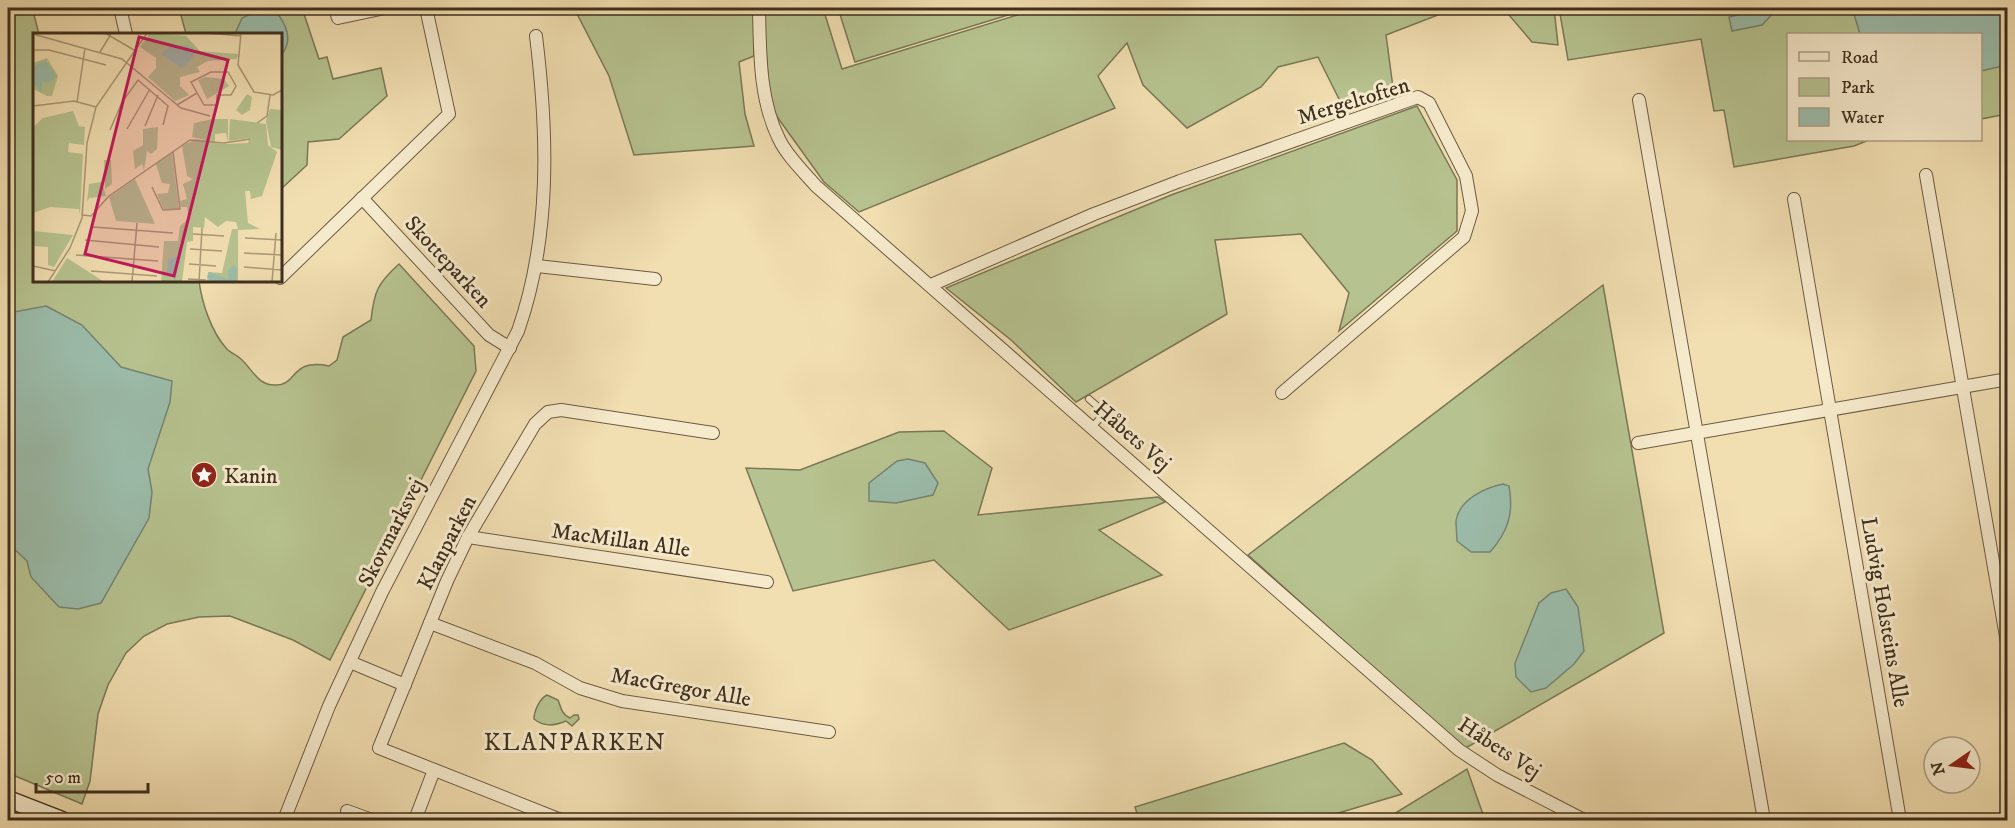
<svg xmlns="http://www.w3.org/2000/svg" width="2015" height="828" viewBox="0 0 2015 828" font-family="'IM FELL DW Pica',serif">
  <style>
    .green { fill: #b6c28f; stroke: #7a7856; stroke-width: 1.5 }
    .water { fill: #9bbcaa; stroke: #768472; stroke-width: 1.5 }
    .lines { fill: none; stroke-linecap: round; stroke-linejoin: round }
    .lane-casing { stroke: #6c5b43; stroke-width: 8 }
    .street-casing { stroke: #6c5b43; stroke-width: 14 }
    .secondary-casing { stroke: #3f2f1e; stroke-width: 19 }
    .lane { stroke: #f6eacc; stroke-width: 6 }
    .street { stroke: #f6eacc; stroke-width: 12 }
    .secondary { stroke: #f6eacc; stroke-width: 16 }
    .labels { text-anchor: middle; stroke-width: 6; stroke-linejoin: round; paint-order: stroke }
    .street-label { font-size: 22px; fill: #3f2f1e; stroke: #f6eacc }
    .poi-label { font-size: 22px; fill: #3f2f1e; stroke: #f6eacc; text-anchor: start }
    .neighbourhood-label { font-size: 24px; letter-spacing: 1.5px; fill: #3f2f1e; stroke: #f6eacc }
    .inset-road { fill: none; stroke: #aa9876; stroke-width: 1.5 }
    .view { fill: #c2185b; fill-opacity: 0.15; stroke: #c2185b; stroke-width: 3 }
    .inset-edge { fill: none; stroke: #3f2f1e; stroke-width: 3 }
  </style>
  <rect width="100%" height="100%" fill="#f1deb1"/>
  <filter id="stains"><feTurbulence type="fractalNoise" baseFrequency=".00333" numOctaves="4"/><feColorMatrix values="0 0 0 0 .2 0 0 0 0 .09 0 0 0 0 .02 0 0 0 .5 -.17"/></filter>
  <radialGradient id="worn" r=".72"><stop offset=".6" stop-color="#630" stop-opacity="0"/><stop offset="1" stop-color="#630" stop-opacity=".3"/></radialGradient>
  <g class="green">
    <path d="M8,8H26L34,15L39,34H34V280L199,281C202,303 211,331 226,348C230,353 237,355 241,359C253,370 258,386 276,385C298,385 290,358 329,366L337,360L343,337L371,320C374,291 378,283 399,264L474,346L476,371L330,660L293,640L230,616L199,617L167,624L144,636L126,653L108,685L98,714L90,781L82,804L8,773Z"/>
    <polygon points="179,8 302,8 319,59 327,57 333,79 381,68 387,96 339,139 308,142 307,165 281,189 280,34 186,34"/>
    <polygon points="574,8 754,8 754,56 739,62 745,114 754,146 634,155 609,76"/>
    <polygon points="763,8 823,8 842,69 1027,12 1026,8 1456,8 1386,35 1394,95 1346,113 1318,57 1278,67 1261,87 1187,128 1143,85 1127,43 1098,76 1115,108 859,212 824,182 770,107"/>
    <polygon points="838,8 1016,8 1018,12 855,62"/>
    <polygon points="1503,8 1554,8 1558,45 1532,42"/>
    <polygon points="1559,8 2007,8 2007,114 1981,119 1980,34 1788,34 1788,140 1869,140 1854,146 1734,167 1724,110 1714,111 1701,39 1568,60"/>
    <polygon points="1417,106 1457,180 1457,231 1339,331 1349,293 1301,234 1215,240 1227,314 1076,402 1011,340 946,288 1171,195"/>
    <polygon points="1603,285 1664,633 1464,749 1248,555"/>
    <polygon points="944,431 992,468 978,515 1158,497 1165,502 1099,530 1162,575 1009,630 934,560 793,591 746,468 800,470 899,432"/>
    <path d="M547,695L558,700C561,707 561,714 570,718L574,715H578L579,719L572,726L566,721C554,726 544,727 534,719C534,711 540,698 547,695Z"/>
    <polygon points="1344,743 1372,760 1402,794 1315,820 1139,820 1135,807"/>
    <polygon points="1467,769 1485,820 1384,820"/>
  </g>
  <g class="water">
    <polygon points="1754,8 1778,8 1762,25 1732,31 1729,17 1750,12"/>
    <polygon points="1843,8 2007,8 2007,65 1981,71 1980,34 1860,34 1854,14"/>
    <path d="M257,11H275C286,23 294,41 281,55L280,34H235L242,18Z"/>
    <polygon points="46,306 82,325 121,367 172,381 170,402 148,469 152,492 149,518 101,603 78,609 59,607 31,577 27,561 8,543 8,313"/>
    <polygon points="908,459 925,463 938,483 933,495 896,503 869,501 869,483 897,461"/>
    <path d="M1503,484L1509,486C1514,513 1508,532 1490,552H1471L1457,541C1457,535 1456,528 1456,521C1459,500 1484,488 1503,484Z"/>
    <polygon points="1566,589 1578,607 1584,651 1574,664 1546,688 1531,692 1516,677 1515,663 1539,603 1551,593"/>
  </g>
  <g class="lines">
    <g class="lane-casing">
      <polyline id="lane" points="1089,399 1105,413 1092,427"/>
    </g>
    <g class="street-casing">
      <g id="street">
        <polyline points="120,8 126,34"/>
        <polyline points="335,8 338,18 385,8"/>
        <path d="M759,8C760,51 759,99 779,139C787,156 803,171 816,186L1459,750L1497,775L1584,820"/>
        <polyline points="1639,100 1764,820"/>
        <polyline points="1926,175 2008,648"/>
        <polyline points="362,198 489,335 510,348"/>
        <polyline points="1794,199 1900,820"/>
        <polyline points="537,266 655,279"/>
        <polyline points="280,278 449,114 426,8"/>
        <polyline points="931,285 1094,214 1180,181 1418,97 1429,103 1466,176 1472,211 1464,237 1282,393"/>
        <polyline points="1638,443 2008,379"/>
        <polyline points="468,537 767,582"/>
        <polyline points="430,623 535,663 580,688 622,701 829,732"/>
        <polyline points="350,662 405,685"/>
        <polyline points="347,811 372,820"/>
        <path d="M284,820L329,706L382,592L518,331C551,237 548,134 536,36"/>
        <polyline points="415,820 434,770"/>
        <polyline points="561,820 379,748 447,581 468,537 535,424 548,412 561,410 713,433"/>
      </g>
    </g>
    <g class="secondary-casing">
      <polyline id="secondary" points="8,799 62,820"/>
    </g>
    <use href="#lane" class="lane"/>
    <use href="#street" class="street"/>
    <use href="#secondary" class="secondary"/>
  </g>
  <defs>
    <g id="sight-disc" transform="scale(1.35)"><circle r="9.5" fill="#8f2418" stroke="#f6eacc"/><path d="M0-6L1.8-2.2L6-1.7L2.9 1.2L3.7 5.4L0 3.3L-3.7 5.4L-2.9 1.2L-6-1.7L-1.8-2.2Z" fill="#fff"/></g>
  </defs>
  <g fill-rule="evenodd">
    <use href="#sight-disc" x="204" y="475"/>
  </g>
  <g class="labels">
    <g class="street-label">
      <text transform="translate(1353 100) rotate(-17)" y="8">Mergeltoften</text>
      <text transform="translate(449 261) rotate(47)" y="8">Skotteparken</text>
      <text transform="translate(1133 435) rotate(41)" y="8">Håbets Vej</text>
      <text transform="translate(390 532) rotate(-63)" y="8">Skovmarksvej</text>
      <text transform="translate(621 539) rotate(8)" y="8">MacMillan Alle</text>
      <text transform="translate(446 542) rotate(-63)" y="8">Klanparken</text>
      <text transform="translate(1886 612) rotate(80)" y="8">Ludvig Holsteins Alle</text>
      <text transform="translate(681 686) rotate(10)" y="8">MacGregor Alle</text>
      <text transform="translate(1500 747) rotate(33)" y="8">Håbets Vej</text>
    </g>
    <g class="poi-label">
      <text x="224" y="483">Kanin</text>
    </g>
    <g class="neighbourhood-label">
      <text x="575" y="750">KLANPARKEN</text>
    </g>
  </g>
  <g transform="translate(33 33)">
    <rect width="249" height="249" fill="#f1deb1"/>
    <path d="M117,0L153,3L167,18L205,21L204,26L175,28L164,34L167,39L147,44V53L156,62L142,68L115,44L123,35V25L107,14ZM14,25L25,43L19,63H14L0,56V30ZM172,44L191,46L196,53L174,66L165,47ZM214,61L219,64L217,77L209,82L203,77ZM237,76L249,77V117L238,114L233,88ZM40,78L46,93L52,94L51,112L36,110L35,119L50,121L47,182L46,176L17,174L0,180V94L10,85ZM180,86H195V110L193,100L182,101V110L194,111L215,110L216,105L196,108L197,86L233,91L235,112L244,119L229,163L218,166L217,158H212L215,190L227,196L205,197V249H174L175,239L189,240L199,196H205L203,189L193,188L185,194L172,184L171,195L160,194V208L154,209L149,249H128L131,208H145L147,193L156,186L154,174H148L147,168L154,166L150,151L160,146L154,143L149,113L163,106L177,108L159,104L161,90ZM125,94L124,116L118,121L114,118L111,138L109,131L102,136L100,118L110,112V96ZM139,120L146,176L131,177L124,161L135,160L137,151L129,150L123,131ZM71,127H78L79,151L72,156ZM102,146L122,191L83,188L76,164ZM69,149L73,163L56,165L54,169L56,151ZM0,198L40,202L21,234L15,232V214L0,213ZM34,225L59,241L71,249H19Z" fill="#b6c28f"/>
    <path d="M154,12L160,15L161,23L149,35L128,21L137,13ZM12,27L23,43L17,49H9V59L0,49V34ZM145,212L149,218L142,249L141,243L134,240L135,226L146,223ZM201,232L204,235L203,249H179L174,244L176,239L196,246L194,238Z" fill="#9bbcaa"/>
    <path class="inset-road" d="M72,0L101,17M174,0L208,3M208,0L205,32L221,59L240,62L249,57M0,1L89,26L148,75L177,83M0,17H16L73,32M67,19L78,1M178,39H195L203,53L198,62H184V72H171L158,49ZM44,69L52,15M144,72L164,60M0,73L41,68L63,74M224,90L234,83L237,62M112,93L125,62M94,96L117,56M77,97L89,69L105,47L135,73L130,92M119,154L130,177L147,176L140,119M50,182L58,183L76,163L157,107L191,110L217,106M60,194L140,200M160,201L191,203M212,205L249,207M52,207L126,214M157,216L189,218M211,220L249,222M43,222L125,228M156,231L183,233M0,233L23,238M211,234L249,237M58,238L124,243M155,246L173,247M15,249L37,215L49,185L54,110L63,74L114,0M99,249L104,190M166,249L169,195M239,249L243,200"/>
    <path class="view" d="M106,4L195,27L141,243L52,221Z"/>
    <rect width="249" height="249" class="inset-edge"/>
  </g>
  <rect width="2015" height="828" fill="none" stroke="#f1deb1" stroke-width="30"/>
  <rect x="9" y="9" width="1997" height="810" fill="none" stroke="#3f2f1e" stroke-width="3"/>
  <rect x="15" y="15" width="1985" height="798" fill="none" stroke="#3f2f1e" stroke-width="1.5"/>
  <rect x="1787" y="33" width="195" height="108" fill="#f6eacc" stroke="#ad9f86" stroke-width="1.5"/>
  <rect x="1799" y="52" width="30" height="9" fill="#f6eacc" stroke="#ad9f86" stroke-width="1.5"/>
  <text x="1841" y="63" font-size="18" fill="#3f2f1e">Road</text>
  <rect x="1799" y="78" width="30" height="18" fill="#b6c28f" stroke="#ad9f86" stroke-width="1.5"/>
  <text x="1841" y="93" font-size="18" fill="#3f2f1e">Park</text>
  <rect x="1799" y="108" width="30" height="18" fill="#9bbcaa" stroke="#ad9f86" stroke-width="1.5"/>
  <text x="1841" y="123" font-size="18" fill="#3f2f1e">Water</text>
  <g transform="translate(1952 765) rotate(256)"><circle r="28" fill="#f6eacc" stroke="#ad9f86" stroke-width="1.5"/>
  <path d="M0-4.5L10 22L0 15L-10 22Z" fill="#8f2418"/>
  <text y="-9" font-size="16" font-weight="bold" text-anchor="middle" fill="#3f2f1e">N</text>
  </g>
  <path d="M36 783v9h112v-9" fill="none" stroke="#3f2f1e" stroke-width="3"/>
  <text x="45" y="783" font-size="18" fill="#3f2f1e" stroke="#f6eacc" stroke-width="4.5" paint-order="stroke">50 m</text>
  <rect width="100%" height="100%" filter="url(#stains)"/>
  <rect width="100%" height="100%" fill="url(#worn)"/>
</svg>
